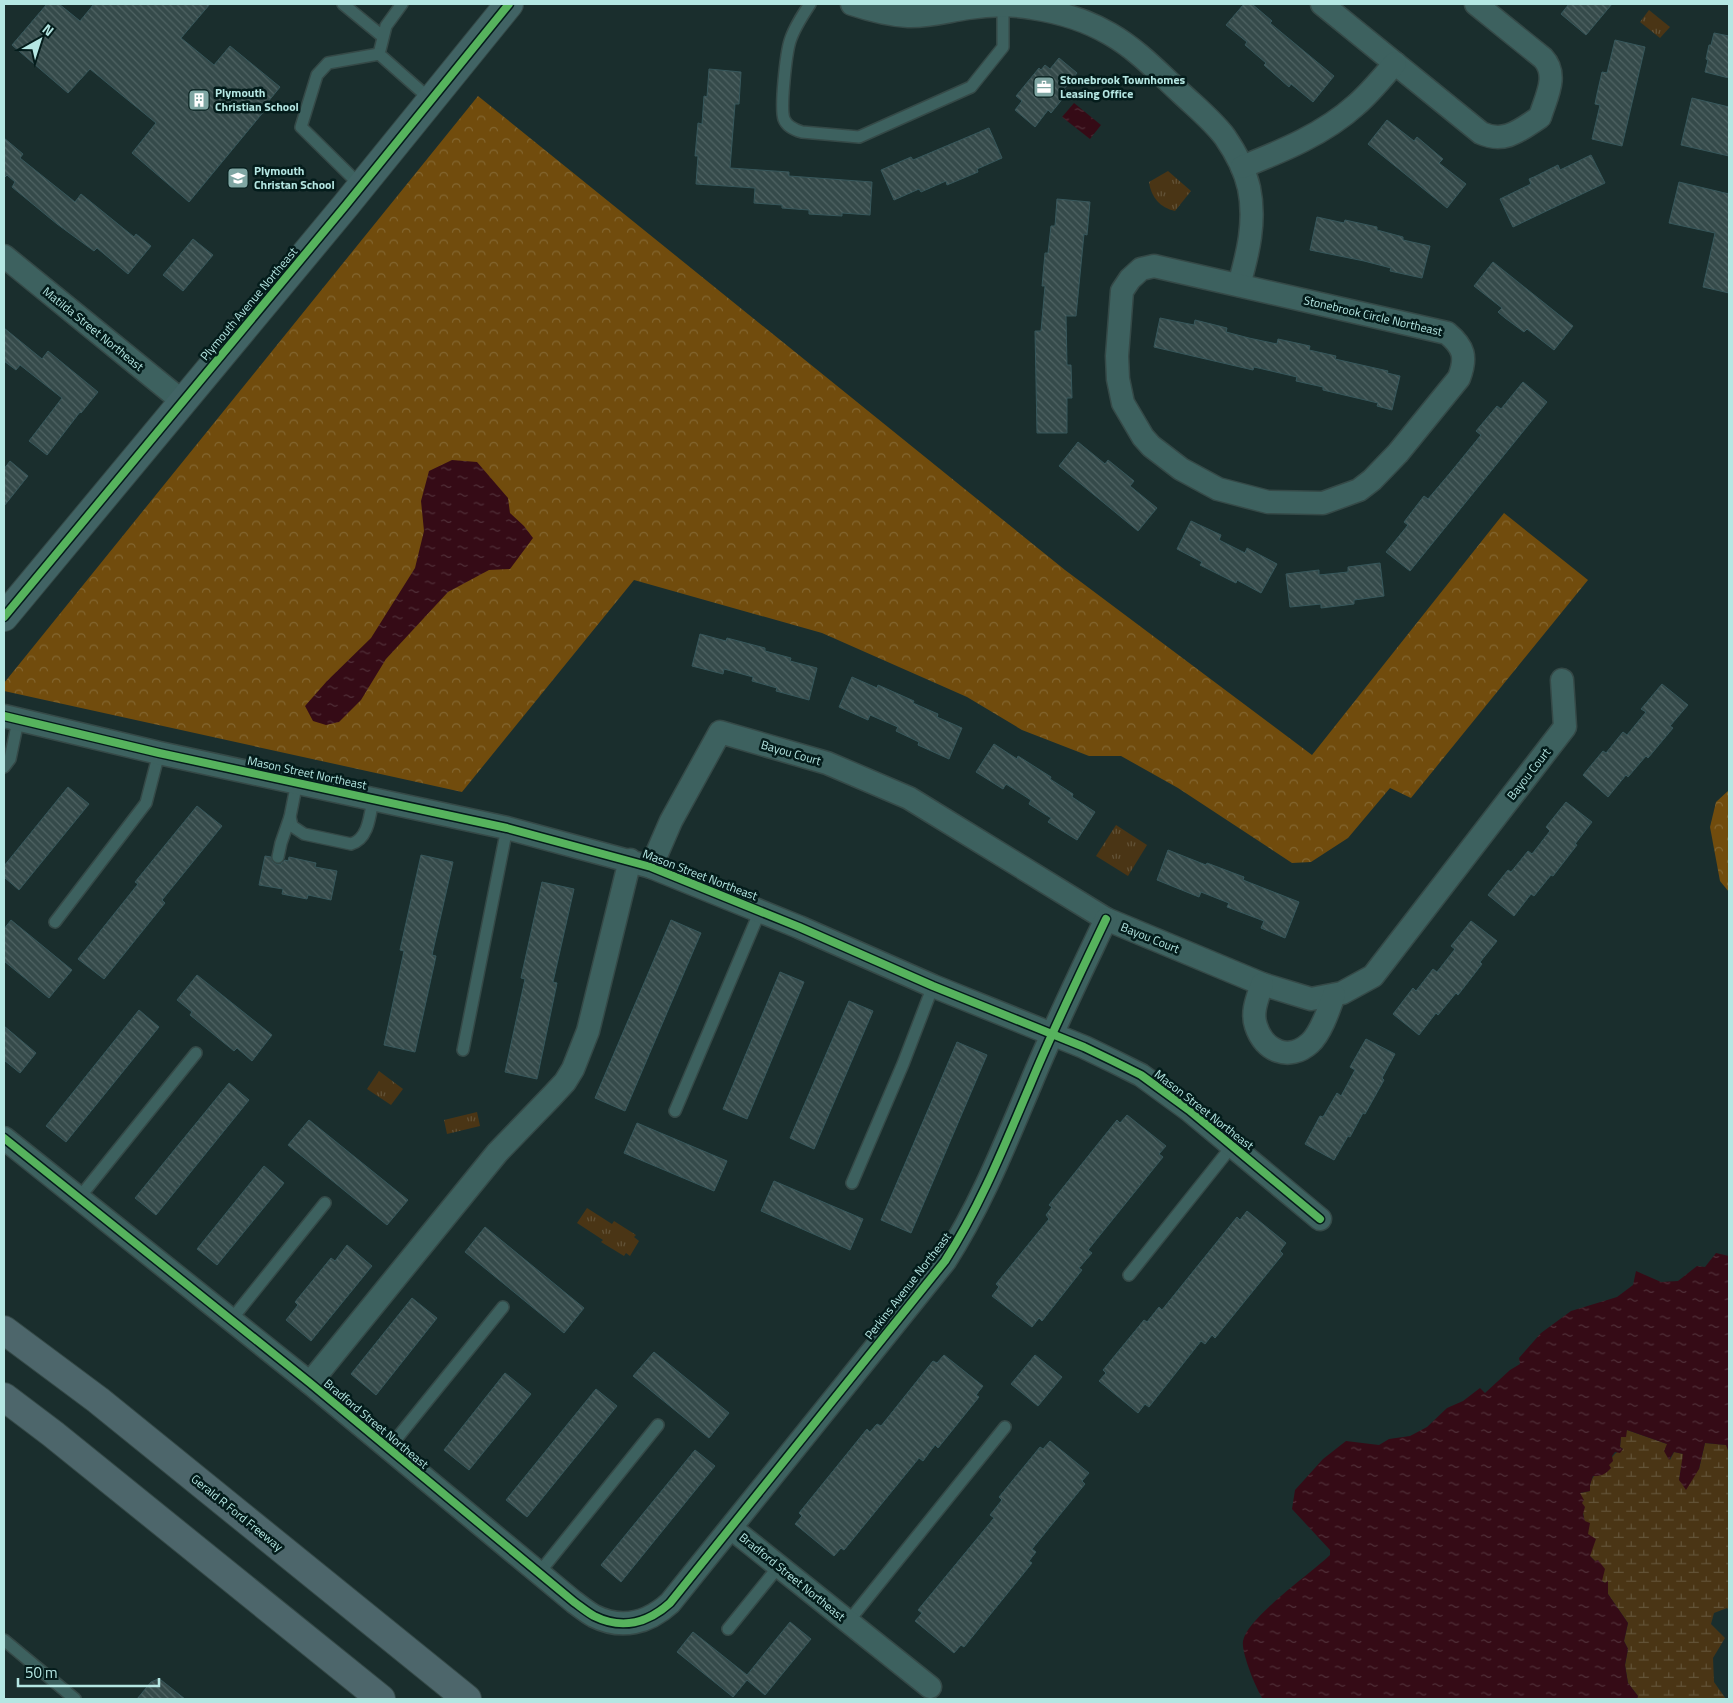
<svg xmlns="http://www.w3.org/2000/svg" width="1733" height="1703" viewBox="0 0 1733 1703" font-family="'Titillium Web',sans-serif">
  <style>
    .grass { fill: url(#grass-tufts) }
    .forest { fill: url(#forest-crowns) }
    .wetland { fill: url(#wetland-marsh) }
    .water { fill: url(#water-ripples) }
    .building { fill: url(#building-back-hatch); stroke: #37575b }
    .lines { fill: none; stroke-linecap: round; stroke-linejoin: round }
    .service-casing { stroke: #354947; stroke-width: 14 }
    .minor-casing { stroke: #354947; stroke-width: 25 }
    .secondary-casing { stroke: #354947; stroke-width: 30 }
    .motorway-casing { stroke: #354947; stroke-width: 30 }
    .service { stroke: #3d615f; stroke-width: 11 }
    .minor { stroke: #3d615f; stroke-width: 22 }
    .secondary { stroke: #416364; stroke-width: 28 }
    .motorway { stroke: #4d666b; stroke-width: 28 }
    .cycleway-casing { stroke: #041c1b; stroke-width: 11 }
    .cycleway { stroke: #56b35d; stroke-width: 8 }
    .labels { text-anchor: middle; stroke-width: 5; stroke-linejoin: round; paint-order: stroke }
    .poi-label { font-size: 12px; font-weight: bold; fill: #b5e7e3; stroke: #041c1b; text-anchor: start }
    .street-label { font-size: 12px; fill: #b5e7e3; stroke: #041c1b }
  </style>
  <defs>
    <pattern id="grass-tufts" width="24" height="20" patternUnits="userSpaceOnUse" patternTransform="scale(1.25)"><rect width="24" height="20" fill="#4a3515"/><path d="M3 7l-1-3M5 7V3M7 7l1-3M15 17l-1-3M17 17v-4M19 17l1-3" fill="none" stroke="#625237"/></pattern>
    <pattern id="forest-crowns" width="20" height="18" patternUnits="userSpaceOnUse" patternTransform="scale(1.25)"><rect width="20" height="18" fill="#714c0d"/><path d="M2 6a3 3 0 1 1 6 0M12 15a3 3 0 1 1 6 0" fill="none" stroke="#836630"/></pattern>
    <pattern id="wetland-marsh" width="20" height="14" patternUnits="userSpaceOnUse" patternTransform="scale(1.25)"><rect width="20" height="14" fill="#4a3515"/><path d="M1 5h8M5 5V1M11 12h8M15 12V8" fill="none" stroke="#625237"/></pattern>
    <pattern id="water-ripples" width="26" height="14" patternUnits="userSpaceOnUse" patternTransform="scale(1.25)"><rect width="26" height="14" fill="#350b16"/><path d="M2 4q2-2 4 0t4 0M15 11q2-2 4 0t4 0" fill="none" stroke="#502f38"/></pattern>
    <pattern id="building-back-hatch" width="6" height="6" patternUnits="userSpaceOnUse" patternTransform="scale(1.25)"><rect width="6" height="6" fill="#354a4a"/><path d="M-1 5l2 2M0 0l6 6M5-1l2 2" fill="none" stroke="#506464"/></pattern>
  </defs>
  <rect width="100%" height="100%" fill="#1a2e2d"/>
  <g class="grass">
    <polygon points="1649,10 1670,27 1660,38 1640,22"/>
    <path d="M1168,171L1191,191L1175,211C1160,208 1151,197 1149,182Z"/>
    <polygon points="1116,825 1147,845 1128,876 1096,856"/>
    <polygon points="379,1071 403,1089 391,1105 367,1089"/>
    <polygon points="477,1112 480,1126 447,1134 444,1120"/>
    <polygon points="587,1208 612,1224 614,1221 636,1235 634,1237 639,1241 630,1256 626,1253 624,1256 601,1242 603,1240 577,1223"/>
  </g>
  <g class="forest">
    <polygon points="478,96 1065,570 1312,755 1504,513 1588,580 1411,798 1390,788 1348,838 1311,862 1292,863 1178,788 1121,756 1089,756 1022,730 967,697 822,633 634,580 462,792 4,691 4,683"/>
    <polygon points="1729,790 1729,892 1720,881 1710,827 1716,802"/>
  </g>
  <path class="wetland" d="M1627,1430L1667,1444L1670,1460L1674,1452L1684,1454L1679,1480L1699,1469L1705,1443L1727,1445L1729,1453V1610L1727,1608L1714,1613L1711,1624L1725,1638L1713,1658L1714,1682L1726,1699H1637L1638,1696L1628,1683L1625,1665L1628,1649L1624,1641L1628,1623L1608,1594V1582L1605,1583L1602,1581L1595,1561L1590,1556L1580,1493L1590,1491C1589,1476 1598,1472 1609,1465C1612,1456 1614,1453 1623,1449L1620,1447L1621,1436Z"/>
  <g class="water">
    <polygon points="1074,103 1101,125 1090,139 1062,117"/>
    <polygon points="452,460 477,462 508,498 510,513 524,526 533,538 510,569 489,570 448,592 386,659 361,700 339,722 326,725 313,721 305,706 327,681 371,638 415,568 424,531 421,501 429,471"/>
    <path d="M1716,1253L1729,1256V1453L1726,1445L1705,1443L1699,1469L1686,1490L1679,1480L1683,1454L1674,1452L1669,1460L1664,1451L1667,1444L1627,1430L1626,1437H1621L1620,1447L1623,1449L1620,1453L1615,1452L1612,1456L1613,1461L1609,1465L1611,1468C1605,1475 1601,1476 1593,1476L1590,1485V1491L1580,1493L1584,1500L1582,1503L1585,1507L1583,1514L1585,1521L1590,1523L1588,1534L1596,1539L1590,1556L1595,1561L1598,1560L1605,1569L1602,1581L1605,1583L1608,1581V1594L1628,1623L1624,1641L1628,1649L1625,1665L1628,1683L1638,1696L1637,1699H1263C1256,1689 1241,1652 1243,1641C1247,1618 1310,1574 1330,1555V1550L1292,1509L1295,1490L1323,1459L1346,1441L1379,1445L1389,1439L1410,1436L1427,1427L1447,1408L1463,1401L1480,1388L1485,1393L1510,1370L1520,1364L1519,1358L1541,1333L1571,1311L1617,1297L1633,1285L1636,1271L1661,1282L1678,1281L1697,1266L1705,1267Z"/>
  </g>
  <g class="building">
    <polygon points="47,4 59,4 80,21 94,4 210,4 181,38 214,65 230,46 280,87 263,108 265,110 189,202 132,153 156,123 90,69 68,93 12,45"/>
    <polygon points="1244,4 1252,4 1272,21 1270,23 1334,76 1313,102 1291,84 1289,87 1264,65 1266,63 1245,45 1247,42 1226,25"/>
    <polygon points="1569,4 1612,4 1586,35 1561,14"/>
    <polygon points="1714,33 1729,36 1729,78 1705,72 1708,60 1706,59 1709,45 1711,45"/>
    <polygon points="1615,40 1645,47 1622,146 1592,139 1600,105 1595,104 1597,94 1602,72 1607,73"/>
    <polygon points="1059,58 1077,73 1064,89 1068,92 1051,113 1048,110 1035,127 1015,110 1022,101 1016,96 1039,68 1041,70 1045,65 1050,69"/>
    <polygon points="709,69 741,72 739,104 735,104 730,168 789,172 789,176 872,182 870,215 842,213 842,216 809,214 809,210 782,208 782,205 754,203 755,188 696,184 698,156 695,156 698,123 702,124 704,96 707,97"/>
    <polygon points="1692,98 1729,107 1729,156 1681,145"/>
    <polygon points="1387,120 1414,141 1417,137 1443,159 1439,163 1466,184 1447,208 1368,144"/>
    <polygon points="989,128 1002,158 977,169 978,172 947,185 946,181 921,192 919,189 894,200 881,170 911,157 913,160"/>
    <polygon points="4,138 23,154 20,158 75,202 81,194 134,237 136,234 151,246 128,274 97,248 94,251 57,224 12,187 15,182 7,175 4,178"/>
    <polygon points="1591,155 1605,183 1513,227 1500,199 1531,184 1529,179 1536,176 1558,165 1560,170"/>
    <polygon points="1679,182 1729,194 1729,293 1703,287 1715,233 1669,223"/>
    <polygon points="1057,199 1090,202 1087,235 1084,234 1076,316 1066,316 1067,365 1071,365 1072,398 1067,398 1067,433 1037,433 1035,331 1041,331 1045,286 1042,286 1045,253 1048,253 1051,226 1055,226"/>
    <polygon points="1317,217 1344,223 1345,220 1377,227 1377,230 1403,237 1403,240 1430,246 1422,278 1390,271 1391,268 1364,261 1310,250"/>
    <polygon points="193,239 213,255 183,291 163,275"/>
    <polygon points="1493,262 1573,326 1554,350 1527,329 1524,332 1505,318 1498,312 1502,308 1474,286"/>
    <polygon points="1160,318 1194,325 1195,320 1227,328 1226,332 1249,338 1277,344 1278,339 1310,346 1309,350 1336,356 1335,359 1388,371 1387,373 1400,376 1392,410 1377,406 1378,403 1323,390 1323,387 1296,381 1297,377 1254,367 1253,370 1154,347"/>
    <polygon points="4,328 42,359 48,351 98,392 81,413 80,412 47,455 29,441 62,398 20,365 16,370 4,361"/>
    <polygon points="1523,382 1547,402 1410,571 1386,552 1408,525 1404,522 1424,496 1428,499 1450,473 1481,435 1476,431 1497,406 1501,409"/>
    <polygon points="1078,442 1105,464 1108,460 1134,481 1130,486 1157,508 1138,531 1059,466"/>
    <polygon points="10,461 28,476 4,506 4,469"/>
    <polygon points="1191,521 1221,535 1219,540 1245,553 1247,548 1277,564 1261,593 1237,580 1236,583 1200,565 1202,562 1177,549"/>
    <polygon points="1380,563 1384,596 1354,600 1354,604 1321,608 1321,604 1290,607 1286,574 1319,570 1319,575 1348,572 1348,567"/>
    <polygon points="700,634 726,641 727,638 765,648 765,651 791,658 790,661 817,668 809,700 776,691 777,688 752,681 753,677 724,669 723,674 692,666"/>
    <polygon points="852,677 877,688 878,685 914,701 913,703 938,714 937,717 962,728 949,759 918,745 919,742 896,731 898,727 870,715 868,720 839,707"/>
    <polygon points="1662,684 1688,705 1670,726 1673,728 1648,758 1646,756 1628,777 1626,775 1608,797 1583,775 1603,751 1606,753 1623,732 1627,735 1646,712 1641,709"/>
    <polygon points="994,744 1017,759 1018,756 1051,777 1050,779 1073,794 1072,797 1095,812 1077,840 1048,822 1051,818 1029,804 1031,800 1006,784 1003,789 976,772"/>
    <polygon points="68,787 89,804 19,890 4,877 4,866"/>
    <polygon points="1566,802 1592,822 1575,844 1577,845 1553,876 1551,875 1534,896 1531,894 1514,916 1488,895 1508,870 1511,872 1528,851 1532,854 1550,831 1546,827"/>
    <polygon points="197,806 222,826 162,900 165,903 104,979 78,959 138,884 135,882"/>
    <polygon points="1168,850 1206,865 1207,863 1244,877 1243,880 1299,902 1285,938 1261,928 1264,921 1227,907 1229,903 1201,892 1199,897 1157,880"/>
    <polygon points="421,855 453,862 432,955 436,956 415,1052 384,1045 404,951 400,950"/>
    <polygon points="265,856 271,857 273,862 276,864 281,864 285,860 288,861 289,857 316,863 315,867 337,871 331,900 308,895 307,899 282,894 283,889 259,885"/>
    <polygon points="542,882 574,889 553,982 557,983 537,1079 505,1072 525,979 521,978"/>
    <polygon points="11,920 72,970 49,998 4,961 4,929"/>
    <polygon points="671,920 701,933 625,1111 595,1098"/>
    <polygon points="1471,921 1497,941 1480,962 1482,964 1458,995 1456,993 1438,1015 1436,1013 1419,1035 1393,1014 1413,988 1416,991 1433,969 1437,972 1455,949 1451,946"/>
    <polygon points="780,972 804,982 747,1119 723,1109"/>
    <polygon points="197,975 272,1035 252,1061 237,1048 234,1051 190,1015 192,1012 177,1000"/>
    <polygon points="849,1001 873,1011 814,1149 790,1138"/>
    <polygon points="139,1010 159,1027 66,1142 46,1126"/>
    <polygon points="4,1026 36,1053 20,1073 4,1060"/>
    <polygon points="1366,1039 1395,1054 1382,1078 1384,1080 1365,1114 1363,1113 1350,1137 1348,1136 1334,1160 1305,1144 1320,1116 1323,1117 1337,1093 1341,1096 1355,1070 1350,1067"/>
    <polygon points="957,1042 987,1055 911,1233 881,1220"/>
    <polygon points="229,1083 249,1100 156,1215 135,1198"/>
    <polygon points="1127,1115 1166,1146 1159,1154 1163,1157 1088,1250 1092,1253 1079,1268 1082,1270 1042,1321 1039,1318 1032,1327 992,1296 999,1287 996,1284 1049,1219 1046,1215 1052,1207 1049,1205 1117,1120 1120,1123"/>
    <polygon points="309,1120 408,1200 387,1225 288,1145"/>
    <polygon points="637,1123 727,1161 714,1191 624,1153"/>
    <polygon points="264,1166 284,1183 217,1265 197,1249"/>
    <polygon points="774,1181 863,1219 850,1250 761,1211"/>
    <polygon points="1247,1211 1286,1243 1280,1251 1283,1254 1215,1338 1212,1335 1205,1344 1201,1341 1149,1407 1145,1404 1138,1413 1099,1381 1106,1373 1103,1370 1144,1320 1147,1322 1159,1307 1162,1310 1237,1217 1240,1220"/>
    <polygon points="485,1227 584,1308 564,1333 465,1252"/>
    <polygon points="347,1245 372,1266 311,1341 286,1320 298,1305 295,1302 331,1258 335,1261"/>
    <polygon points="412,1298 437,1318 376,1395 351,1374"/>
    <polygon points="654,1352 729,1413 709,1438 633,1376"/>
    <polygon points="944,1355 983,1386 976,1395 979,1397 938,1448 935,1445 923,1461 919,1458 844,1550 841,1548 834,1556 795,1524 802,1516 799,1513 867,1429 870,1432 877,1424 881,1426 933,1361 937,1363"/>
    <polygon points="1035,1355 1062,1377 1038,1406 1011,1384"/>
    <polygon points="505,1373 531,1394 469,1470 444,1450"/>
    <polygon points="596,1389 617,1406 527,1517 506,1500"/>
    <polygon points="1050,1441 1089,1473 1082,1481 1085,1484 1032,1549 1036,1552 1029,1561 1032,1563 964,1647 961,1645 954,1653 915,1621 922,1613 918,1610 994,1518 990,1515 1002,1500 999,1497 1040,1447 1043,1449"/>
    <polygon points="695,1450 715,1466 621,1582 601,1565"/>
    <polygon points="790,1622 811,1639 765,1695 747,1680 733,1697 677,1652 693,1632 747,1675"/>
    <polygon points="158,1679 161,1680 185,1699 137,1699 151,1682"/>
  </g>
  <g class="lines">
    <g class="service-casing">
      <g id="service">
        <polyline points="343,4 382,36"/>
        <path d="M810,4C802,16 794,28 790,41C786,54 780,108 784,119C787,127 795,130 802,132L859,137L971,87L1003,47V5"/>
        <polyline points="379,54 386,26 402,4"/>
        <polyline points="361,186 301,127 317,75 328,63 379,54 431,100"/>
        <polyline points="4,767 10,759 18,721"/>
        <path d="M297,782L290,817L292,826L304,834L351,844C369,839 370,814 373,799"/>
        <polyline points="278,857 281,843 290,817"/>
        <polyline points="55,922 146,803 159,753"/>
        <polyline points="463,1050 507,828"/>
        <polyline points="675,1111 760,911"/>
        <polyline points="852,1183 903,1064 933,986"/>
        <polyline points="79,1198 196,1053"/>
        <polyline points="1129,1275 1232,1146"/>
        <polyline points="231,1320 325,1203"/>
        <polyline points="389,1448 503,1307"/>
        <polyline points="539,1573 658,1425"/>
        <polyline points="848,1622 1005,1427"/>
        <polyline points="728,1629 779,1566"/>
        <polyline points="4,1640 75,1699"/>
      </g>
    </g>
    <g class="minor-casing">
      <g id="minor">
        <path d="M852,4C870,10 889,15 908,16C928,17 948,11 968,8C988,5 1011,4 1032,8C1059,12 1086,20 1110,34C1138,50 1159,73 1182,94C1197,108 1213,121 1225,137C1236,153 1245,170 1249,188C1256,221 1248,253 1239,285"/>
        <path d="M1322,4L1481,133C1505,144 1520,130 1540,117C1546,97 1559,75 1543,58L1476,4"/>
        <path d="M1242,167C1282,151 1324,134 1356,105C1370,93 1383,77 1395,63"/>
        <polyline points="4,256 182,401"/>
        <path d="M1154,266L1447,333C1464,347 1467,357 1459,378L1398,453L1372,480L1359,490L1323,503L1268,502L1218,489L1181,469L1151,446L1143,437L1123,403L1118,379L1117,356L1122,291L1130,279L1141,269Z"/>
        <polyline points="4,716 159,753 507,828 651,867 799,927 933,986 1084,1047 1113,1061 1141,1075 1189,1110 1320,1219"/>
        <polyline points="651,867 671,821 720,732 827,763 909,798 1106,919 1262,984 1311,999 1342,993 1373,976 1565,727 1562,680"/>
        <path d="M1262,984C1258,997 1251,1012 1256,1026C1264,1051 1289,1062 1310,1043C1321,1033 1329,1009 1334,995"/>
        <path d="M4,1138L310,1383L574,1602C581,1607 587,1612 594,1616C622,1630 648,1623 670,1603L945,1261C981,1205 1005,1144 1031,1083C1054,1027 1080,974 1106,919"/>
        <polyline points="310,1383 497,1153 552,1096 565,1082 573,1069 588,1031 630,860"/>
        <polyline points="731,1528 930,1687"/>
      </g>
    </g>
    <g class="secondary-casing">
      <polyline id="secondary" points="4,617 346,205 509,4"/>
    </g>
    <g class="motorway-casing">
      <g id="motorway">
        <polyline points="4,1330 98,1400 467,1699"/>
        <polyline points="4,1397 53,1434 381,1699"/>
      </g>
    </g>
    <use href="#service" class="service"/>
    <use href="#minor" class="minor"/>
    <use href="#secondary" class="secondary"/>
    <use href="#motorway" class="motorway"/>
    <g class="cycleway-casing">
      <g id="cycleway">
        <polyline points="4,617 346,205 509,4"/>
        <polyline points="4,716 159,753 507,828 651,867 799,927 933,986 1084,1047 1113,1061 1141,1075 1189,1110 1320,1219"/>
        <path d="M4,1138L310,1383L574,1602C581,1607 587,1612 594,1616C622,1630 648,1623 670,1603L945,1261C981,1205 1005,1144 1031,1083C1054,1027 1080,974 1106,919"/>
      </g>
    </g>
    <use href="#cycleway" class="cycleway"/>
  </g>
  <defs>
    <g id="office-square" transform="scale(1.125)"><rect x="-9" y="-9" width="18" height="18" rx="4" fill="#7fa6a3" stroke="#041c1b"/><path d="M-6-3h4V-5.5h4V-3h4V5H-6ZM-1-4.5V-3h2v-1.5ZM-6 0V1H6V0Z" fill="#fff"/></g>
    <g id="building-square" transform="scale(1.125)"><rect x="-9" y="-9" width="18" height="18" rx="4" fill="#7fa6a3" stroke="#041c1b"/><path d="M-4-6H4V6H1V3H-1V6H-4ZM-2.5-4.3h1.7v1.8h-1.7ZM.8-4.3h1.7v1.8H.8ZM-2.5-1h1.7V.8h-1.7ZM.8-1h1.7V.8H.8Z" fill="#fff"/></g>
    <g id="school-square" transform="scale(1.125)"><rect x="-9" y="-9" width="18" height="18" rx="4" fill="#7fa6a3" stroke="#041c1b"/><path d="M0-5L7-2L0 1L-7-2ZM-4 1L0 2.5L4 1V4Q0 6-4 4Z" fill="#fff"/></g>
  </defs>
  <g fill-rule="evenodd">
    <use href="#office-square" x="1044" y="87"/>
    <use href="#building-square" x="199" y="100"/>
    <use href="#school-square" x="238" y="178"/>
  </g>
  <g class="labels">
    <g class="poi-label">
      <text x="1060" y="84">Stonebrook Townhomes<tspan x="1060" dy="14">Leasing Office</tspan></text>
      <text x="215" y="97">Plymouth<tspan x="215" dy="14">Christian School</tspan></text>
      <text x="254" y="175">Plymouth<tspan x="254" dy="14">Christan School</tspan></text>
    </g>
    <g class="street-label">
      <text transform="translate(249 304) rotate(-50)" y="4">Plymouth Avenue Northeast</text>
      <text transform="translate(1373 316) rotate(13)" y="4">Stonebrook Circle Northeast</text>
      <text transform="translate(93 329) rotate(39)" y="4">Matilda Street Northeast</text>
      <text transform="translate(791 753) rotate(16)" y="4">Bayou Court</text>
      <text transform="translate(307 773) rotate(12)" y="4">Mason Street Northeast</text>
      <text transform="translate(1529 774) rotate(-52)" y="4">Bayou Court</text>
      <text transform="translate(700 875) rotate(21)" y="4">Mason Street Northeast</text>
      <text transform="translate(1150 938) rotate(22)" y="4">Bayou Court</text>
      <text transform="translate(1204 1110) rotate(38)" y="4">Mason Street Northeast</text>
      <text transform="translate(908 1286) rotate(-52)" y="4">Perkins Avenue Northeast</text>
      <text transform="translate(376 1424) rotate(40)" y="4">Bradford Street Northeast</text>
      <text transform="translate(237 1513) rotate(39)" y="4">Gerald R Ford Freeway</text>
      <text transform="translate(792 1577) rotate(39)" y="4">Bradford Street Northeast</text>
    </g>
  </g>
  <rect width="1733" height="1703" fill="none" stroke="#b5e7e3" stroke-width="10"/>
  <g transform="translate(40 40) rotate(39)" stroke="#041c1b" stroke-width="4" paint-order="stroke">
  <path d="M0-4L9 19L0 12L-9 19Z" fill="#b5e7e3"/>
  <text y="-8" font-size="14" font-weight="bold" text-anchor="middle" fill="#b5e7e3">N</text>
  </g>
  <path d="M18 1678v8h141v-8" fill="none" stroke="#b5e7e3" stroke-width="2.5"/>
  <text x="25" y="1678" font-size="15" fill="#b5e7e3" stroke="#041c1b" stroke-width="4" paint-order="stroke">50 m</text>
</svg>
